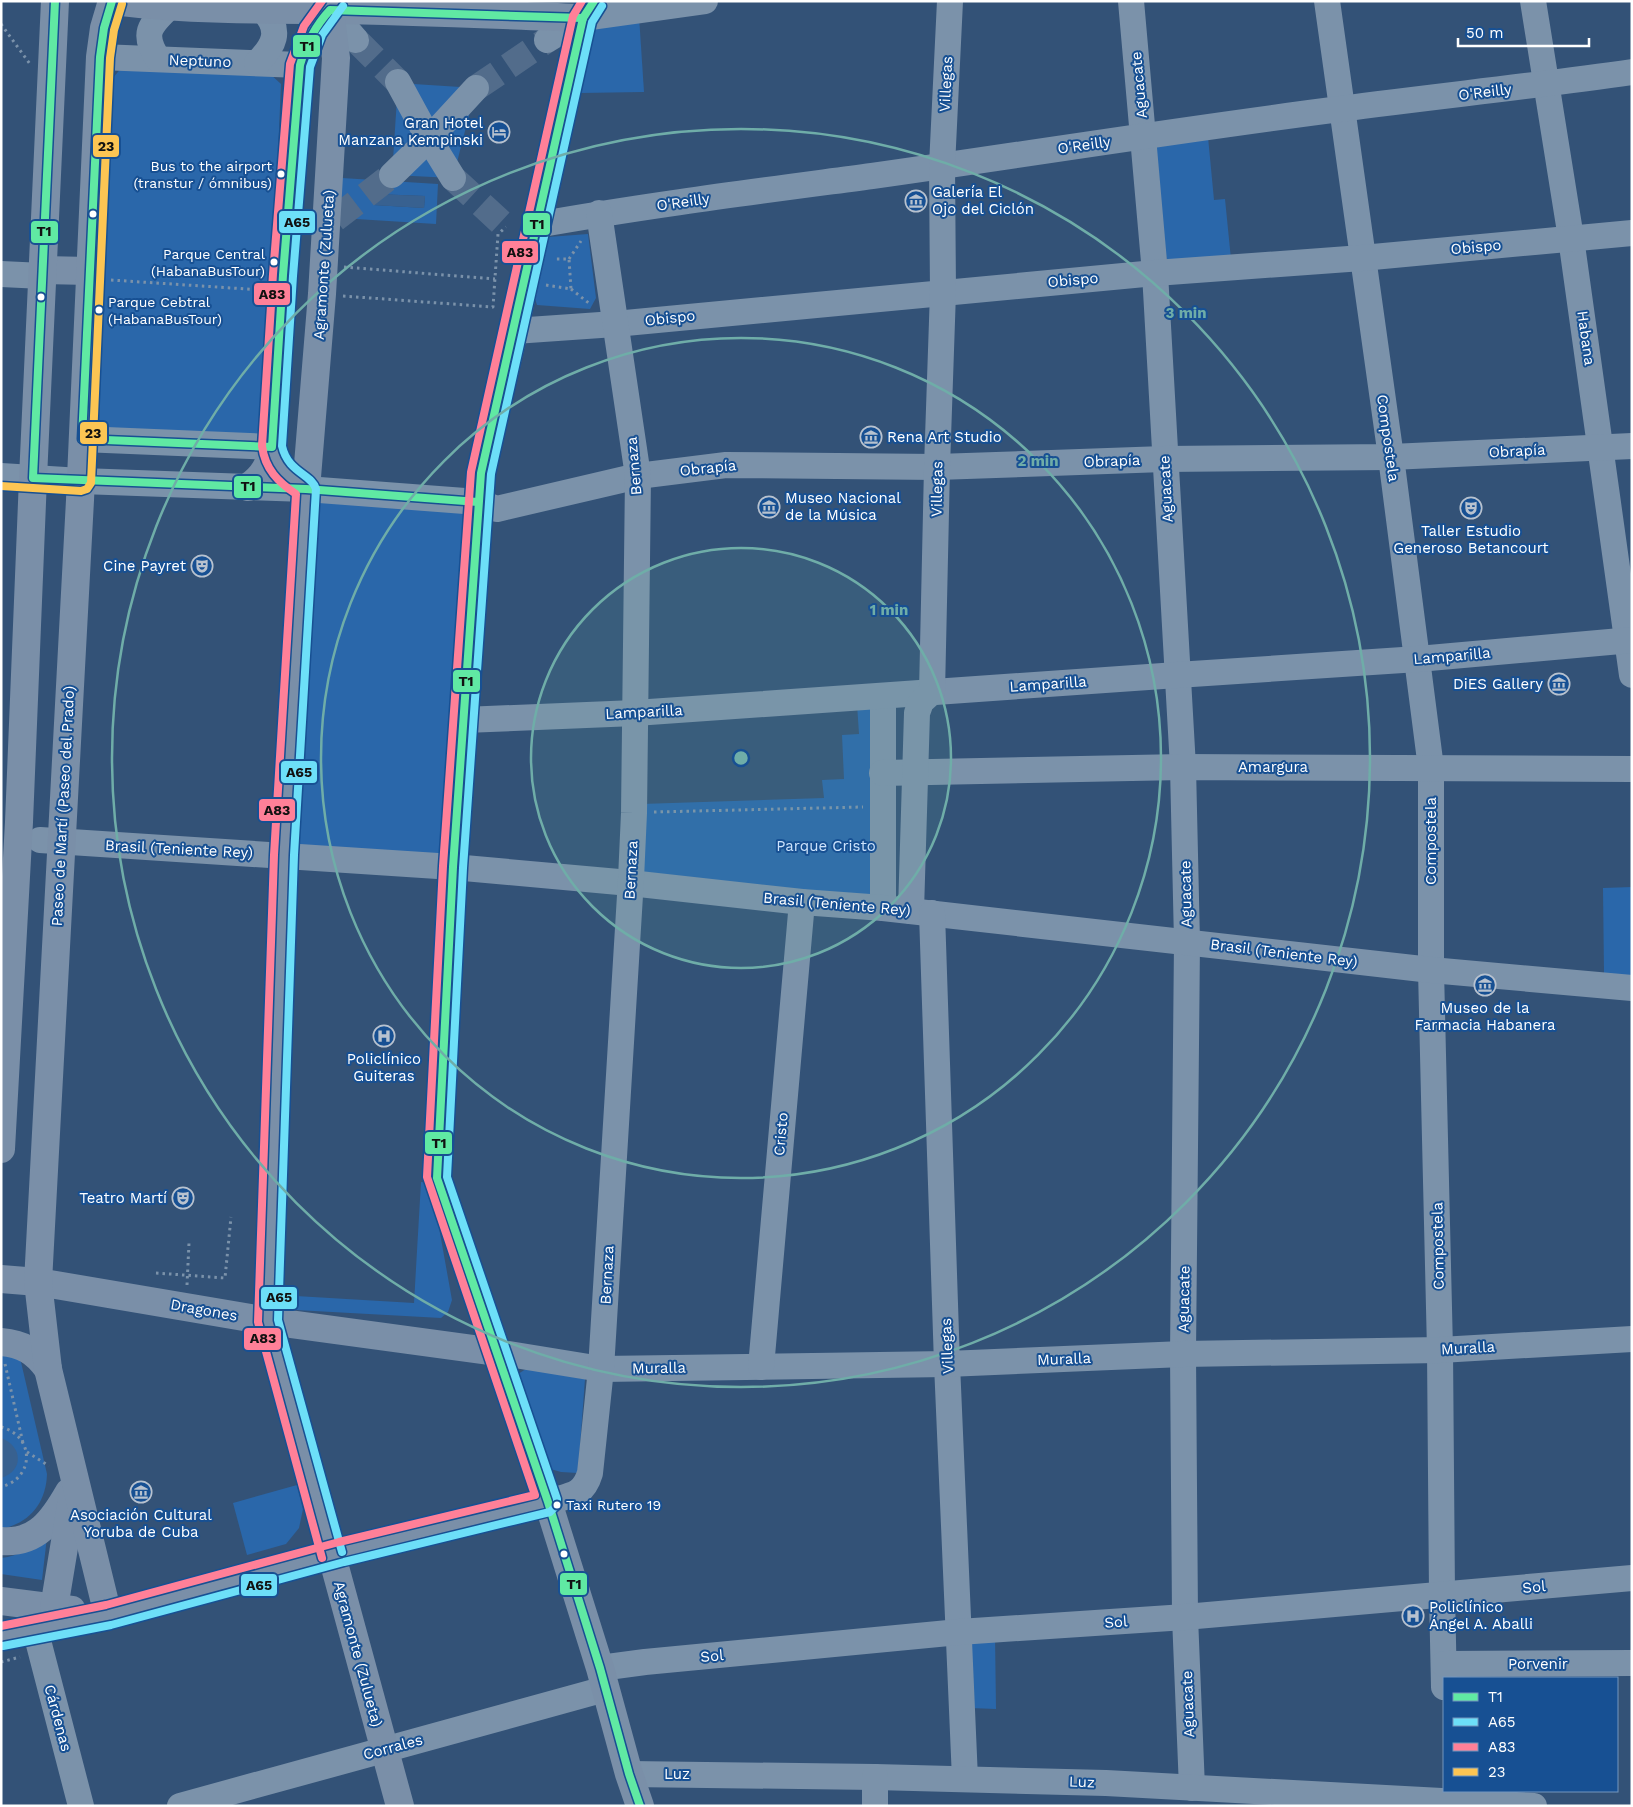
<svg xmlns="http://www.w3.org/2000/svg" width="1633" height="1807" viewBox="0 0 1633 1807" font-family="'Work Sans',sans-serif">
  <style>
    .green { fill: #2a67aa; fill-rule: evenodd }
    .water { fill: #386190 }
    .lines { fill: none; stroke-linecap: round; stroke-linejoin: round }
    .minor-tunnel { stroke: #526c8b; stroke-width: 26; stroke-dasharray: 26 13; stroke-linecap: butt }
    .path { stroke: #7b92aa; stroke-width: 3; stroke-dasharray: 2.5 4; stroke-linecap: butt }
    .minor { stroke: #7b92aa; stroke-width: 26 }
    .major { stroke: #7a8fa8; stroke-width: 28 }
    .bus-1-casing { stroke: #175093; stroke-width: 11 }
    .bus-2-casing { stroke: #175093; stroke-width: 11 }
    .bus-3-casing { stroke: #175093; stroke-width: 11 }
    .bus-4-casing { stroke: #175093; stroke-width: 11 }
    .bus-1 { stroke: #60e9a3; stroke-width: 8 }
    .bus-2 { stroke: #6ddff8; stroke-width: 8 }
    .bus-3 { stroke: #ff8098; stroke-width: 8 }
    .bus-4 { stroke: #fcc553; stroke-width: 8 }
    .ring { fill: none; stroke: #6fada8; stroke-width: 2.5 }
    .bus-dot { fill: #fff; stroke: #175093; stroke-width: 2 }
    .labels { text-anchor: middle; stroke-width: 4; stroke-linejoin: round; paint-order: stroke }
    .bus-label { font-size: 14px; fill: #fff; stroke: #175093; text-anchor: end }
    .street-label { font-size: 15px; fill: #fff; stroke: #175093 }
    .poi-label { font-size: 15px; fill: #fff; stroke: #175093; text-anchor: end }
    .park-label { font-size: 15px; fill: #cde3fc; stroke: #175093 }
    .centre { fill: #6fada8; stroke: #175093; stroke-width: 2.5 }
    .ring-label { font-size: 15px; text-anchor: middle; font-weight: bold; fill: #6fada8; stroke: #175093; stroke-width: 4; stroke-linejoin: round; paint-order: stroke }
    .line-badge { stroke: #175093; stroke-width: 2 }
    .pale-badge-label { font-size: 14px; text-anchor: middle; font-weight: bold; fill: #111 }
  </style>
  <rect width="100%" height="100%" fill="#335277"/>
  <g class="green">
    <polygon points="639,16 644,92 579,93 596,23"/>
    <polygon points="123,66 269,73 281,84 266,431 251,441 110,431 95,422 112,79"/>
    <polygon points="398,83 476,88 453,178 392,175"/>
    <polygon points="1208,137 1214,200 1225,199 1231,259 1167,264 1153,142"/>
    <path d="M342,178L438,184L436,224L340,218ZM374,194L425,196L424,208L374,205Z"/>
    <polygon points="588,234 596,298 590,309 537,305 534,296 548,237"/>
    <polygon points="312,501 470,512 448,859 292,847"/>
    <polygon points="874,703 873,897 638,879 641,804 824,798 822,780 844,779 842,735 859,734 857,704"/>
    <polygon points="1632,887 1632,976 1604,974 1603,888"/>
    <polygon points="421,1182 431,1183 452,1300 448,1312 441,1318 296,1310 296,1296 414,1303"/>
    <path d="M1,1350L17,1356L21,1362L47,1474C46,1503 30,1523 1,1529Z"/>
    <polygon points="526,1369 585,1379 578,1473 561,1472 547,1468 518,1374"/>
    <polygon points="297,1485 303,1509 299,1528 286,1544 247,1555 233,1503"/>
    <path d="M47,1537L42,1580L1,1574V1558C20,1556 32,1547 47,1537Z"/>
    <polygon points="995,1635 996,1709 970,1708 968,1636"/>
  </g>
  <g class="water">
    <polygon points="374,194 425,196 424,208 374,205"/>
    <path d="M1,1438C23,1446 24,1471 1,1478Z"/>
  </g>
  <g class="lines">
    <g class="minor-tunnel">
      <polyline points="356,40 398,82"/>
      <polyline points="476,88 547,40"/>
      <polyline points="453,178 506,227"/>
      <polyline points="335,219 392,175"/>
    </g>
    <g class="path">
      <polyline points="1,24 30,64"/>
      <polyline points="569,259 581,241"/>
      <polyline points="344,267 495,279"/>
      <polyline points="111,280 262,290"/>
      <polyline points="546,285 571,289 569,259 553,259"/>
      <polyline points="571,289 590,304"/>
      <polyline points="343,296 493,307 498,234 506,227"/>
      <polyline points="654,812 863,807"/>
      <polyline points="156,1273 225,1278 231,1217"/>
      <polyline points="187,1285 189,1243"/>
      <polyline points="5,1364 23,1443"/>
      <path d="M1,1427C35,1436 35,1478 1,1487"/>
      <polyline points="27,1452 49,1466"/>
      <polyline points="1,1662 20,1657"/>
    </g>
    <g class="minor">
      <polyline points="1131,1 1155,273 1183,767 1187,942 1183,1354 1185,1617 1192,1788"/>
      <polyline points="1327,1 1391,457 1431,768 1431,970 1440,1350 1442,1595 1444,1687"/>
      <polyline points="1533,1 1571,238 1632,675"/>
      <polyline points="330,10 356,40"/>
      <polyline points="547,40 583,18 705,1"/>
      <polyline points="100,57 300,65"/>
      <path d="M158,59C142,34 149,26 169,7"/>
      <path d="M257,63C274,46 282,31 264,11"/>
      <polyline points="398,82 429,139 453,178"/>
      <polyline points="392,175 429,139 476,88"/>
      <path d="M536,225C648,205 760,191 872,176C1028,154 1183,129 1340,109C1437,96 1535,86 1632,72"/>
      <polyline points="1,274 43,276"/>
      <polyline points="514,331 615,324 1155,273 1362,258 1632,233"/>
      <polyline points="82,439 272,447"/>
      <polyline points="1,476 81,481 306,489 478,502 497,509 638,476 726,465 937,467 1164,459 1391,457 1632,446"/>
      <polyline points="883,696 883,908"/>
      <polyline points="464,720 635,713 1177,675 1418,659 1632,640"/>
      <polyline points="882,773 1183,767 1632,769"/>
      <polyline points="40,840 453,867 630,883 802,902 883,908 1431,970 1632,988"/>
      <polyline points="911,911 917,713 921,702 932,692 937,467 943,292 942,166 950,1"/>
      <polyline points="932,913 947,1364 965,1779"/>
      <polyline points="496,1352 601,1369 947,1364 1183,1354 1440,1350 1632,1339"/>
      <polyline points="761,1367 802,902"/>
      <path d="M548,1502C569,1495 583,1497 590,1473L601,1369L631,879L634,813L638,476L599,213"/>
      <polyline points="35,1629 81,1806"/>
      <polyline points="1444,1664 1632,1663"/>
      <polyline points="600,1668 645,1662 959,1632 1185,1617 1632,1578"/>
      <polyline points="629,1774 875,1777 1106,1783 1534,1806"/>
      <polyline points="875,1777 875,1806"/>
      <polyline points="180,1806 605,1689"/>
    </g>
    <g class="major">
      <path d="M113,1C185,10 257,10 329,10C414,11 499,15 583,18"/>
      <polyline points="594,1 583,18 514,331 481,473 464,720 453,867 437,1178 548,1502 600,1668 629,1774 640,1806"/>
      <polyline points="330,10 336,58 322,294 306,489 284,855 268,1321 400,1806"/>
      <polyline points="43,270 89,271"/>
      <path d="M248,487C263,477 270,465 272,447"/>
      <path d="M306,489C287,477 276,470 272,447L283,275L300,65C305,49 309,33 320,20C325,14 330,9 334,1"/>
      <polyline points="1,1149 19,822 33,478 55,1"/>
      <polyline points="1,1279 38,1282 268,1321 496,1352"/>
      <path d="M1,1342C23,1344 35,1351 48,1369"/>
      <path d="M1,1541C37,1544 53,1520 69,1492"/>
      <polyline points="1,1601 72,1610"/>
      <polyline points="54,1608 73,1493"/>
      <polyline points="108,1615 48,1369 38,1282 80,500 100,57 104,28 112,1"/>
      <polyline points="1,1636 108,1615 342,1552 548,1502"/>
    </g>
    <g class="bus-1-casing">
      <g id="bus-1">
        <polyline points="55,1 33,478 306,489 478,502"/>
        <path d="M112,1L104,28L100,57L82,439L272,447L283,275L300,65C306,44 315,26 330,10L583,18"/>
        <polyline points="594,1 583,18 481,473 453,867 437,1178 548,1502 600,1668 629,1774 640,1806"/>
      </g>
    </g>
    <g class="bus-2-casing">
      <g id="bus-2">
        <path d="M342,1552L278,1320L294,855L316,489C312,474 288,473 282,446L293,276L310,67L322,35L343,6"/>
        <polyline points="3,1646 111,1625 344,1562 550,1512 557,1505 557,1499 447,1177 463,868 491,474 592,22 602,6"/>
      </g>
    </g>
    <g class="bus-3-casing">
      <g id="bus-3">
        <path d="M322,1L304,26L290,64L273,274L262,446C265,469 278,482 296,494L274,855L258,1322L322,1558"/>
        <polyline points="1,1626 106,1605 339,1542 535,1495 427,1177 443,866 471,472 573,16 582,1"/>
      </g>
    </g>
    <g class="bus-4-casing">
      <polyline id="bus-4" points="1,486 81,491 87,489 91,483 110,58 114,30 122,4"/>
    </g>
    <use href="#bus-1" class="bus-1"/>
    <use href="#bus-2" class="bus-2"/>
    <use href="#bus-3" class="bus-3"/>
    <use href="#bus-4" class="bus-4"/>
  </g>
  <circle cx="741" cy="758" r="210" fill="#6fada8" fill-opacity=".12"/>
  <g class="ring">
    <circle cx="741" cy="758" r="210"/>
    <circle cx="741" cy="758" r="420"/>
    <circle cx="741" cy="758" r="629"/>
  </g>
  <defs>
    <g id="hotel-ring" transform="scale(1.125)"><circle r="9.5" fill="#175093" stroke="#b8c2cf" stroke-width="1.5"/><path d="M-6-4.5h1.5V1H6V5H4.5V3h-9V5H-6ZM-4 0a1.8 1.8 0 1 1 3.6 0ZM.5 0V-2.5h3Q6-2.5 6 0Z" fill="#b8c2cf"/></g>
    <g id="museum-ring" transform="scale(1.125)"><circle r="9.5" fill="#175093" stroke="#b8c2cf" stroke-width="1.5"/><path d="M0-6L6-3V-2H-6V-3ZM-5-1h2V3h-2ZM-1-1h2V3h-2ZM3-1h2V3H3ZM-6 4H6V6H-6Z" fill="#b8c2cf"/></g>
    <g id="theatre-ring" transform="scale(1.125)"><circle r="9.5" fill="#175093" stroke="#b8c2cf" stroke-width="1.5"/><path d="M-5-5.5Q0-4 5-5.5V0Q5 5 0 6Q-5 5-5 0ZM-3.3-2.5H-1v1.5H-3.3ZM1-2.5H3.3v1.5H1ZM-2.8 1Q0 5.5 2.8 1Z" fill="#b8c2cf"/></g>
    <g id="hospital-ring" transform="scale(1.125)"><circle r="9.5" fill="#175093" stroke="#b8c2cf" stroke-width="1.5"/><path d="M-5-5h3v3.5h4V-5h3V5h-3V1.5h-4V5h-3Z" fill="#b8c2cf"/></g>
  </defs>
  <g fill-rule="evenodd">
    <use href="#hotel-ring" x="499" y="132"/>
    <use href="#museum-ring" x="916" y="201"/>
    <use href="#museum-ring" x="871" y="437"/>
    <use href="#museum-ring" x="769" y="507"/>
    <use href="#theatre-ring" x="1471" y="508"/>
    <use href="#theatre-ring" x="202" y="566"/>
    <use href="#museum-ring" x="1559" y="684"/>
    <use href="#museum-ring" x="1485" y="985"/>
    <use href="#hospital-ring" x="384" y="1036"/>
    <use href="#theatre-ring" x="183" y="1198"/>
    <use href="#museum-ring" x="141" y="1492"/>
    <use href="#hospital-ring" x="1413" y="1616"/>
  </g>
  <g class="bus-dot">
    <circle cx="281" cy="174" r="4.5"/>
    <circle cx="93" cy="214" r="4.5"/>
    <circle cx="274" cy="262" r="4.5"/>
    <circle cx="41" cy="297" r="4.5"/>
    <circle cx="99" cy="310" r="4.5"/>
    <circle cx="557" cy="1505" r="4.5"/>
    <circle cx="564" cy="1554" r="4.5"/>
  </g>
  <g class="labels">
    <g class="bus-label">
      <text x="272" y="171">Bus to the airport<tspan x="272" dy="17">(transtur / ómnibus)</tspan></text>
      <text x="265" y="259">Parque Central<tspan x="265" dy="17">(HabanaBusTour)</tspan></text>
      <text x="108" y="307" text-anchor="start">Parque Cebtral<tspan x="108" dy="17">(HabanaBusTour)</tspan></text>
      <text x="566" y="1510" text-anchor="start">Taxi Rutero 19</text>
    </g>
    <g class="street-label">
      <text transform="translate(200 61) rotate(2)" y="5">Neptuno</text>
      <text transform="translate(946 84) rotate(-87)" y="5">Villegas</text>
      <text transform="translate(1139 85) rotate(-95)" y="5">Aguacate</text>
      <text transform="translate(1485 92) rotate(-7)" y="5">O'Reilly</text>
      <text transform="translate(1084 145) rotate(-8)" y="5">O'Reilly</text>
      <text transform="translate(683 202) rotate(-8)" y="5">O'Reilly</text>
      <text transform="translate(1476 247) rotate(-5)" y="5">Obispo</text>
      <text transform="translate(324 265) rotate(-86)" y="5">Agramonte (Zulueta)</text>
      <text transform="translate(1073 280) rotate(-5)" y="5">Obispo</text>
      <text transform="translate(670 318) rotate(-6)" y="5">Obispo</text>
      <text transform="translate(1586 338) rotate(82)" y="5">Habana</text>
      <text transform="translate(1388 438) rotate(82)" y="5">Compostela</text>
      <text transform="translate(1517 451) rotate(-3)" y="5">Obrapía</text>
      <text transform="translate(1112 461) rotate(-2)" y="5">Obrapía</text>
      <text transform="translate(634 466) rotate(-95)" y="5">Bernaza</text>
      <text transform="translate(708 468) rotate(-6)" y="5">Obrapía</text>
      <text transform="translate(937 489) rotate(-89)" y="5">Villegas</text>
      <text transform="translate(1166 489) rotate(-93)" y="5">Aguacate</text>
      <text transform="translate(1452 656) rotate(-5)" y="5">Lamparilla</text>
      <text transform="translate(1048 684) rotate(-4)" y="5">Lamparilla</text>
      <text transform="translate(644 712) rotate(-3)" y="5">Lamparilla</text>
      <text x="1273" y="772">Amargura</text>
      <text transform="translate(63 806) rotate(-87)" y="5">Paseo de Martí (Paseo del Prado)</text>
      <text transform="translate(1431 841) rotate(-90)" y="5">Compostela</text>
      <text transform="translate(179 849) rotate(3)" y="5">Brasil (Teniente Rey)</text>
      <text transform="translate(631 870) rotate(-87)" y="5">Bernaza</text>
      <text transform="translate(1186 894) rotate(-91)" y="5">Aguacate</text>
      <text transform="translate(837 904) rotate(5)" y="5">Brasil (Teniente Rey)</text>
      <text transform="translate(1284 953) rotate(7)" y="5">Brasil (Teniente Rey)</text>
      <text transform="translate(781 1134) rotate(-85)" y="5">Cristo</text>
      <text transform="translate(1438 1246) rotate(-91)" y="5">Compostela</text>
      <text transform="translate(607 1275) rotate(-87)" y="5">Bernaza</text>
      <text transform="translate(1184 1299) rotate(-89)" y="5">Aguacate</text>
      <text transform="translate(204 1310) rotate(10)" y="5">Dragones</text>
      <text transform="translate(947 1346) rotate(-92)" y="5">Villegas</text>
      <text transform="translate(1468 1348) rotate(-3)" y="5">Muralla</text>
      <text transform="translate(1064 1359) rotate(-2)" y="5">Muralla</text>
      <text transform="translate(659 1368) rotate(-1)" y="5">Muralla</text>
      <text transform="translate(1534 1587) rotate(-5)" y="5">Sol</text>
      <text transform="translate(1116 1622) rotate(-4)" y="5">Sol</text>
      <text transform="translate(358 1654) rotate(75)" y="5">Agramonte (Zulueta)</text>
      <text transform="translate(712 1656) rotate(-5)" y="5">Sol</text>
      <text x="1538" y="1669">Porvenir</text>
      <text transform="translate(1188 1704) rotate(-92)" y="5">Aguacate</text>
      <text transform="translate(58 1718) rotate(75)" y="5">Cárdenas</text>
      <text transform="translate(393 1747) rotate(-15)" y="5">Corrales</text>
      <text x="677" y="1779">Luz</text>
      <text transform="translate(1082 1782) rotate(2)" y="5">Luz</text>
    </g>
    <g class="poi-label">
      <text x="483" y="128">Gran Hotel<tspan x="483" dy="17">Manzana Kempinski</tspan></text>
      <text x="932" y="197" text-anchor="start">Galería El<tspan x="932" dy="17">Ojo del Ciclón</tspan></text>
      <text x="887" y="442" text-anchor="start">Rena Art Studio</text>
      <text x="785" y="503" text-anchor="start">Museo Nacional<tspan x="785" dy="17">de la Música</tspan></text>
      <text x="1471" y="536" text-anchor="middle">Taller Estudio<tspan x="1471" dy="17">Generoso Betancourt</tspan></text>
      <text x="186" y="571">Cine Payret</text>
      <text x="1543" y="689">DiES Gallery</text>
      <text x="1485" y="1013" text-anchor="middle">Museo de la<tspan x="1485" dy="17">Farmacia Habanera</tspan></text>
      <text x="384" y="1064" text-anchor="middle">Policlínico<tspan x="384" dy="17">Guiteras</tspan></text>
      <text x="167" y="1203">Teatro Martí</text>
      <text x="141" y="1520" text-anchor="middle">Asociación Cultural<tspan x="141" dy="17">Yoruba de Cuba</tspan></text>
      <text x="1429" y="1612" text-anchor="start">Policlínico<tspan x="1429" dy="17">Ángel A. Aballi</tspan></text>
    </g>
    <g class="park-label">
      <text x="826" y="851">Parque Cristo</text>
    </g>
  </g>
  <circle cx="741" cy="758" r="8" class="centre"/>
  <g class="ring-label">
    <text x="1186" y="318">3 min</text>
    <text x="1038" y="466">2 min</text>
    <text x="889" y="615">1 min</text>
  </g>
  <g class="line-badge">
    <rect x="292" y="34" width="29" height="24" rx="5" fill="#60e9a3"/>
    <rect x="92" y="134" width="28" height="24" rx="5" fill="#fcc553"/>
    <rect x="278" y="210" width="38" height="24" rx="5" fill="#6ddff8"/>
    <rect x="522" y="212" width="29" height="24" rx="5" fill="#60e9a3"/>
    <rect x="30" y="220" width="29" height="24" rx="5" fill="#60e9a3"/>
    <rect x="501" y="240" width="38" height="24" rx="5" fill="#ff8098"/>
    <rect x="253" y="282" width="38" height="24" rx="5" fill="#ff8098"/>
    <rect x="79" y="421" width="29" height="24" rx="5" fill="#fcc553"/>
    <rect x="233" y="475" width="29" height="24" rx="5" fill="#60e9a3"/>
    <rect x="452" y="669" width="29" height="24" rx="5" fill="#60e9a3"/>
    <rect x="280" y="760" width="38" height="24" rx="5" fill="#6ddff8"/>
    <rect x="258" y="798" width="38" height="24" rx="5" fill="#ff8098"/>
    <rect x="424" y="1131" width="29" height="24" rx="5" fill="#60e9a3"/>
    <rect x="260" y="1286" width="38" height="24" rx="5" fill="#6ddff8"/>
    <rect x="243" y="1327" width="39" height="24" rx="5" fill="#ff8098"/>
    <rect x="559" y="1572" width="29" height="24" rx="5" fill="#60e9a3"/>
    <rect x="240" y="1573" width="38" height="24" rx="5" fill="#6ddff8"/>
  </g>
  <g class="pale-badge-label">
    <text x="307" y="51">T1</text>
    <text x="106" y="151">23</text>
    <text x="297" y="227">A65</text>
    <text x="537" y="229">T1</text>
    <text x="44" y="236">T1</text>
    <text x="520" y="257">A83</text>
    <text x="272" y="299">A83</text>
    <text x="93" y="438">23</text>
    <text x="248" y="491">T1</text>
    <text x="466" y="686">T1</text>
    <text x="299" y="777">A65</text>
    <text x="277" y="815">A83</text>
    <text x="439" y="1148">T1</text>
    <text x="279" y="1302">A65</text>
    <text x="263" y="1343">A83</text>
    <text x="574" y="1589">T1</text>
    <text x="259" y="1590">A65</text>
  </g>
  <rect width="1633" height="1807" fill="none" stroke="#ffffff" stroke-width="5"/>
  <rect x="1443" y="1677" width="175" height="115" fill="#175093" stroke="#7496be"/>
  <rect x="1453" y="1693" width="25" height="8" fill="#60e9a3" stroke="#7496be"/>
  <text x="1488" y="1702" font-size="15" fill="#ffffff">T1</text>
  <rect x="1453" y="1718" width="25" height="8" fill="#6ddff8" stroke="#7496be"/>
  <text x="1488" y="1727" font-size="15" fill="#ffffff">A65</text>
  <rect x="1453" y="1743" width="25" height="8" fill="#ff8098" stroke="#7496be"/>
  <text x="1488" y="1752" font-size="15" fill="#ffffff">A83</text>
  <rect x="1453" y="1768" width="25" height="8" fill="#fcc553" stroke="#7496be"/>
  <text x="1488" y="1777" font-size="15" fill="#ffffff">23</text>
  <path d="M1458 38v8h131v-8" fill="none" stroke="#ffffff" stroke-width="2.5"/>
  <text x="1466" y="38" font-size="15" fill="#ffffff" stroke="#175093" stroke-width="4" paint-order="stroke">50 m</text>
</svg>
